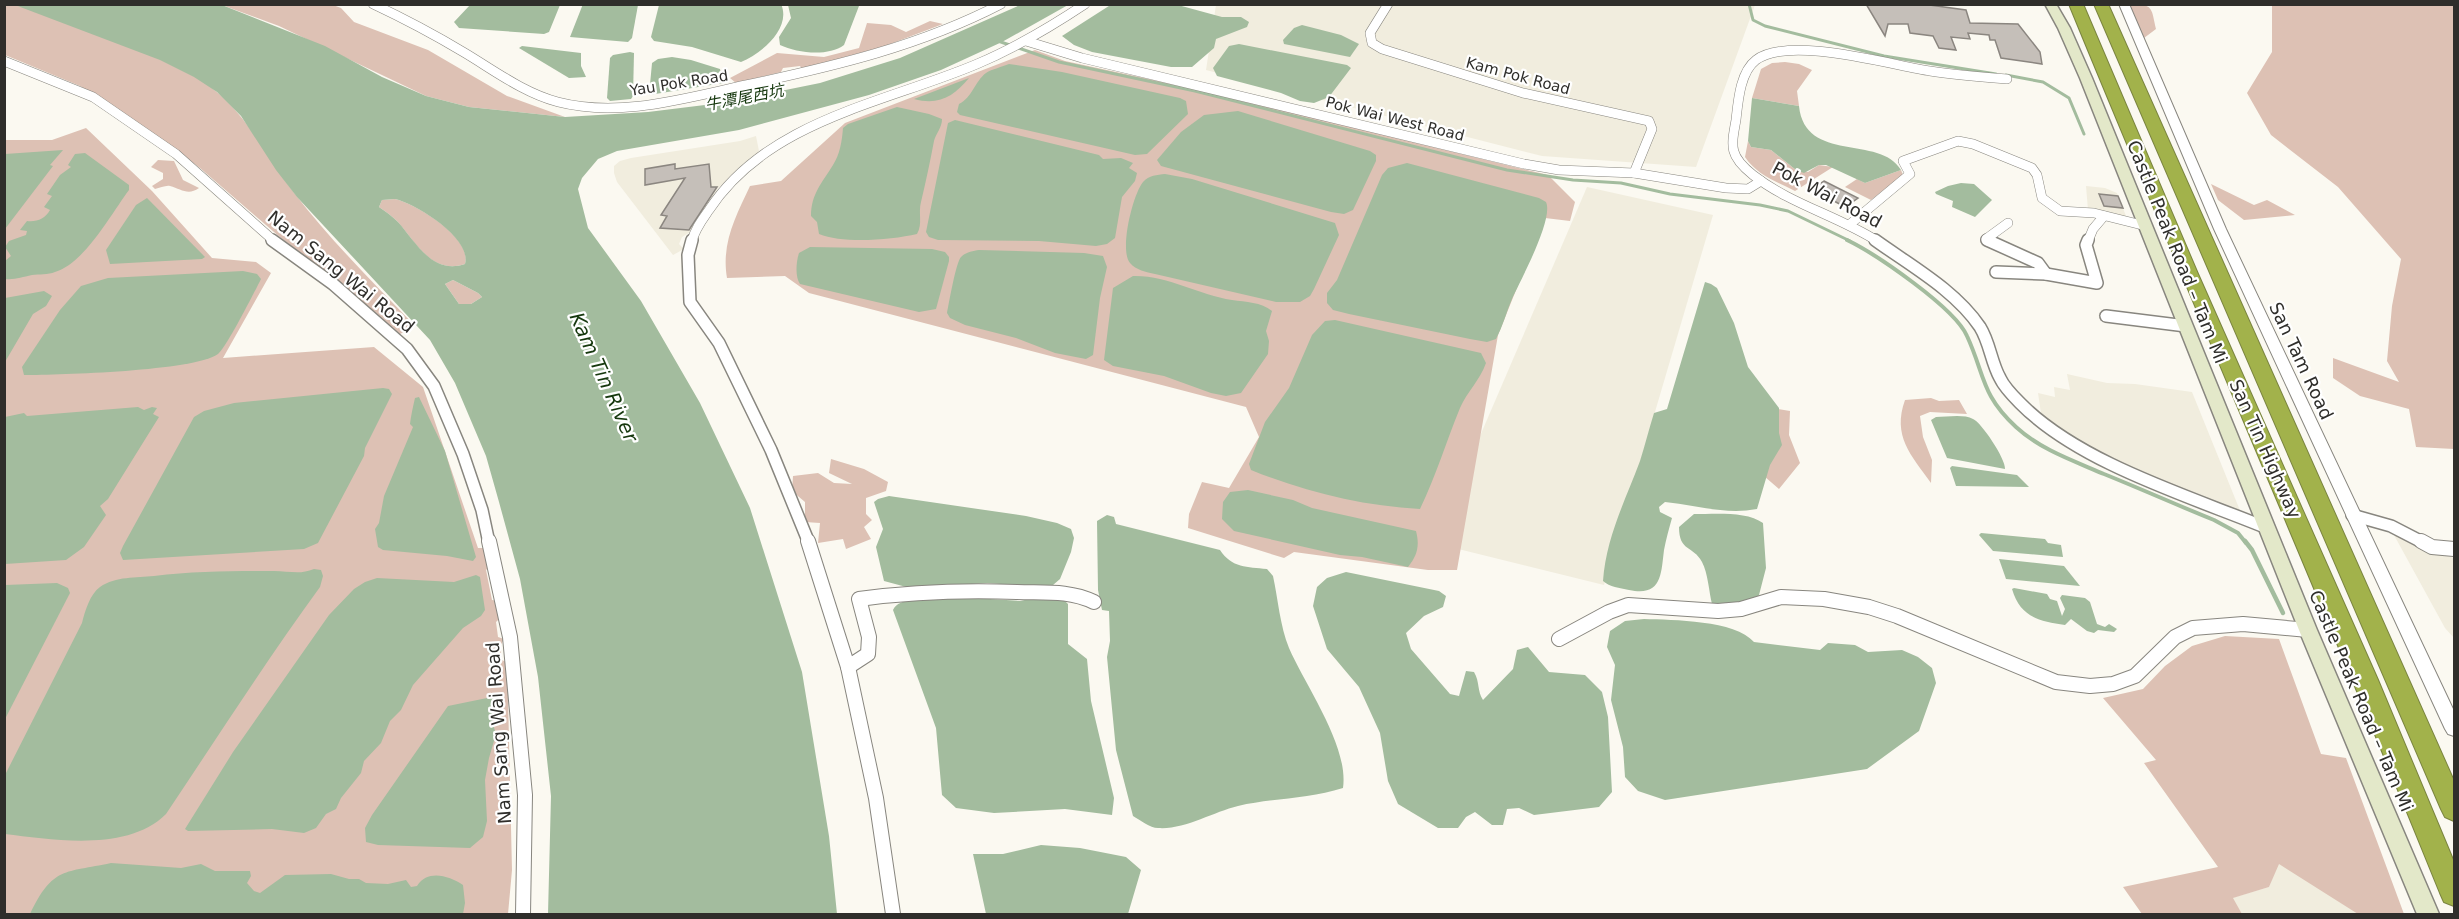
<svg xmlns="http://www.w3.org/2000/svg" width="2459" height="919" viewBox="0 0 2459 919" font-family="'DejaVu Sans','Noto Sans TC',sans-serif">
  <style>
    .built { fill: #f1edde }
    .green { fill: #ddc1b4 }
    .water { fill: #a3bc9e; fill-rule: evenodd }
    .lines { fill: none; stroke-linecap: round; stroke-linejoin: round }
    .stream-far2 { stroke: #a3bc9e; stroke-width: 3 }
    .stream-far1 { stroke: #a3bc9e; stroke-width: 4 }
    .stream { stroke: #a3bc9e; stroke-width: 4.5 }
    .building { fill: #c5bfb9; stroke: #8b8680; stroke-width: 1.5 }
    .minor-far2-casing { stroke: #88867f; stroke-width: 10 }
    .minor-far1-casing { stroke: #88867f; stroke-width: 14 }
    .minor-casing { stroke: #88867f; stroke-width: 16 }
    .tertiary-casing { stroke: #88867f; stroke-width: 2 }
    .secondary-casing { stroke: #88867f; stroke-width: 3 }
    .motorway-casing { stroke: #7a8440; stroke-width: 2 }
    .minor-far2 { stroke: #fff; stroke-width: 9 }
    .minor-far1 { stroke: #fff; stroke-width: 11 }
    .minor { stroke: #fff; stroke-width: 14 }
    .tertiary { fill: #fff; fill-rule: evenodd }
    .secondary { fill: #e3e8c9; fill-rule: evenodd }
    .motorway { fill: #a2b24b; fill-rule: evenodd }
    .labels { text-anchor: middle; stroke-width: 4.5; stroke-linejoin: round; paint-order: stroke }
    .far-street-label { font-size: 15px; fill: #2f2e2b; stroke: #fff }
    .far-water-label { font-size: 16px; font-style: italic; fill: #16380e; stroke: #fff }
    .street-label { font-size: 18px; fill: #2f2e2b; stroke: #fff }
    .water-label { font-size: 20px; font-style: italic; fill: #16380e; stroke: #fff }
  </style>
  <rect width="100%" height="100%" fill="#fbf9f1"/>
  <g class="built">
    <polygon points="1216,5 1755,5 1696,167 1542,156 1206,70"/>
    <polygon points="756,136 759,151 756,155 718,188 692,231 682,237 679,244 684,249 673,255 617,182 614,173 614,166 620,161 631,158 740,141"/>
    <polygon points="2086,186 2105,188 2117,193 2128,221 2088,210"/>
    <polygon points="1587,187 1713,215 1604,585 1434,543"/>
    <polygon points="2067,374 2107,383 2135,384 2192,392 2241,513 2097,455 2042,420 2038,393 2055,397 2054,387 2070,390"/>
    <polygon points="2394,535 2424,549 2454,558 2454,638 2445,628"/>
    <polygon points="2310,777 2364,914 2242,914 2232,898 2269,887"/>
  </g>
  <g class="green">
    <path d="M4,5C31,4 58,20 82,29C127,46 181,61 218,93C250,120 269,161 295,194C331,241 374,283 415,326L400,334L346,287L281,238L200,168L149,130L80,86L5,55Z"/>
    <polygon points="222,5 333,5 341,8 354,22 428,50 507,96 565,117 469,107 426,96 279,26"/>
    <path d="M2130,5C2154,4 2151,8 2156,29L2144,38Z"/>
    <polygon points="2272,5 2454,5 2454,449 2416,447 2409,409 2360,396 2333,378 2333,358 2399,382 2387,361 2392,306 2401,259 2338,187 2271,135 2247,93 2272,52"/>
    <polygon points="930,21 943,24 885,46 802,69 800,66 783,68 781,72 736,83 730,78 777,53 824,57 859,48 867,23 891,25 906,32"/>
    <path d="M1035,50L1065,61L1200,90L1548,175L1575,202L1570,221L1545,218L1498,335L1457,570H1428L1294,552L1284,558L1188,528L1189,514L1202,482L1229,488L1259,437L1246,407L809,293L785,276L727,278C721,243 736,216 750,186L781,181L845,123Z"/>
    <polygon points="1785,62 1799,64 1812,70 1797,91 1799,106 1752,98 1761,69 1772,63"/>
    <polygon points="86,128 152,191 212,258 256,262 271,273 223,358 374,347 423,387 478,548 484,548 489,567 486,570 492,600 498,601 499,619 496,622 498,637 504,639 500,646 502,660 508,663 512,696 508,698 512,870 508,914 5,914 4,140 52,140"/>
    <path d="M1748,141L1751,147L1771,150L1796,170L1808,172L1819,165L1833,167L1795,191C1777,182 1757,175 1745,157Z"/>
    <path d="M158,160L174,161L183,180L199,188C188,196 181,189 170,186C166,185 160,188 155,189L152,186L163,179V173L151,167Z"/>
    <polygon points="1901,170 1903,175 1871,200 1845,187 1857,179 1865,183"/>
    <polygon points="2211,184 2254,205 2267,200 2295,215 2244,220 2218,200"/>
    <path d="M395,199C416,204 473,238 465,264C432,275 416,243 398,222C392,216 385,211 379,207L382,200Z"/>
    <polygon points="453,280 478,293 482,297 471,304 459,304 445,284"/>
    <path d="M1931,398L1939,401L1959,400L1967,414L1930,412L1920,416L1923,437L1932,460L1931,483C1911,455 1892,436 1905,400Z"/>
    <polygon points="1766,407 1790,411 1789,435 1800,463 1779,489 1757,470"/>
    <polygon points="831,459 864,469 888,482 886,491 866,498 866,514 872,520 864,527 871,539 846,549 843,539 818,543 820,523 805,522 805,502 792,491 793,476 818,473 834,483 852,484 829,473"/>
    <polygon points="2225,636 2279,639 2321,754 2346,758 2404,914 2358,914 2279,864 2269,887 2233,898 2242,914 2142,914 2123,887 2218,867 2144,763 2156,760 2103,698 2143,689 2165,666 2192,646"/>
  </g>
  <g class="water">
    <polygon points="583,4 638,5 632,38 628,42 570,37"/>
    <path d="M781,4C792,28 761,54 741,62L692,47L654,41L651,37L659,5Z"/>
    <polygon points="1112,4 1178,5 1222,17 1241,17 1249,22 1247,27 1216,39 1214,48 1192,67 1171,67 1092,52 1074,45 1062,36"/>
    <path d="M15,5H222L325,46L382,77L426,96L469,107L565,117L648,112L721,103L820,83L900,58L1020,5H1068L1002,42L941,70L869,95L739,130L617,151L598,159L582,178L578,189L588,228L641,301L700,403L750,508L802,672L829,836L837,914H548L551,796L538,677L520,579L499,502L486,456L455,383L430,340L297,197L276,170L241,116L217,92L194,77L160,60ZM395,199C416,204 472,238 465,264C432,275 416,242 398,222C392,216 385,211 379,207L382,200ZM453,280L478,293L482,297L471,304H459L445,284Z"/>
    <polygon points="470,5 470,4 560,5 549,32 544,34 459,28 454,22"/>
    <path d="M788,5L859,4V6L844,45C828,57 797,53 780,45L779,37L791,18Z"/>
    <polygon points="1302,25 1341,35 1359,44 1350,57 1284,44 1283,40 1294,28"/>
    <polygon points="1239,44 1347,65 1351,68 1329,97 1314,103 1300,101 1281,93 1217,76 1213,68 1229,46"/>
    <polygon points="522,46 581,53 581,66 586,77 569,78 519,48"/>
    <polygon points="630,52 634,53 633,96 631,99 610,101 607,98 610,58 613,55"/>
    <polygon points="672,57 691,60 720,69 723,83 649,95 652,63 658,59"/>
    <path d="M1009,64L1062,72L1180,98L1186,101L1188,114L1147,154L1135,155L960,115L957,112L959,104C972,98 975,81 986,73C992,69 1002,67 1009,64Z"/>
    <path d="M969,78C954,96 939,106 914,99Z"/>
    <path d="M1752,98L1799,106C1805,164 1880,134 1901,170L1865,183L1826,165H1819L1804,173L1796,170L1771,150L1751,147L1748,141Z"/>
    <path d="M897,107L929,114L942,119C942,128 936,133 934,141C930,162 926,181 921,202C918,213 923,224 917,234C891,240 843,244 819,234L817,222L811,216C811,194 822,183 833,165C840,154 842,141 843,128L848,124Z"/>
    <polygon points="1238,111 1370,151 1376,155 1376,161 1353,210 1344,214 1331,212 1161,166 1157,160 1181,132 1204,115"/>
    <polygon points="955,120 1099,155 1103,159 1121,158 1133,163 1129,168 1137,173 1135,181 1122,197 1115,238 1107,244 1096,246 1039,241 938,240 929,237 926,232 948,123"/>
    <polygon points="63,150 50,165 53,166 5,229 5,154"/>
    <path d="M85,153L129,185V190C111,214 85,263 55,272C48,275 39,274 32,275C22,277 15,280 5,279V261L11,256L5,247L9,241L26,235L27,231L20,230L27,221C37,222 45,219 50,210L44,207L52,196L47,194L60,175L71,167L68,165L75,154Z"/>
    <path d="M1407,163L1539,198L1546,202C1554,219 1520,281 1512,299C1506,313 1503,326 1496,339L1487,342L1470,339L1349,314L1333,310L1327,303V293L1337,280L1382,175L1388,168Z"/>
    <path d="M1165,174L1192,179L1335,223L1339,235L1314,289L1310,296L1300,302H1276L1155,274C1146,272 1136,270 1130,263C1119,250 1133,194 1143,182C1149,175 1157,175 1165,174Z"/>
    <polygon points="1961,183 1974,184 1992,200 1975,217 1952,207 1953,201 1936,194 1935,192 1948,186"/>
    <polygon points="147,198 205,257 202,259 110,264 106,250 136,205"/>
    <path d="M810,247L932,249L945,252L949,257V261L936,309L919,312L800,284C795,277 796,262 799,253Z"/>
    <path d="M979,250L1084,253L1103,256L1107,267L1100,298L1093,355L1086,359L1055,353L1016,338L965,325L950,318L947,313C949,303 956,262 961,257C966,252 973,251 979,250Z"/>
    <path d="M243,271L257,274L261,279C255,291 226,348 218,354C195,371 59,375 24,375L22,367L60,310L81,286L108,278Z"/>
    <path d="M1133,276C1167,275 1199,295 1232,300C1246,302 1261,302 1272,311L1266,331L1269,341L1268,354L1241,393L1226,396L1211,393L1164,376L1113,366L1104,360L1113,288Z"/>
    <path d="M1705,282L1711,284L1717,288L1734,323L1748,367L1779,408V433L1782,445L1770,465L1757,509C1725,515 1696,505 1665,502L1659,507L1660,512L1672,518C1669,529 1666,539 1664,550C1661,574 1662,597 1629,590C1619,588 1610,587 1603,581C1606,538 1625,501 1640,461C1645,445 1649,429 1654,413L1667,409Z"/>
    <polygon points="44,291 52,296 46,306 33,314 5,362 5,298"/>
    <path d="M1335,320L1481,353L1486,363C1480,380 1467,392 1460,408C1446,442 1436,476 1420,509C1362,506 1305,492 1251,470L1249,464L1265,422L1289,388L1312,335L1325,321Z"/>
    <polygon points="383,388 389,389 392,394 365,448 364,456 318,543 304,549 123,560 120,553 123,546 194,417 204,411 234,403"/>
    <path d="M419,397L445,451L476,557L473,561L447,556L383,550L378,547L375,529L379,523L384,496L413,427L410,424C411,415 413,407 415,398Z"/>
    <polygon points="138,407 144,410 152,407 157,408 153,414 159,417 108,499 100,506 106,515 84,547 66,560 5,564 5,417 24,413 27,416"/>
    <path d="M1936,417C1947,417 1964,414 1973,419C1981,422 2006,459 2005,469L1947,458L1931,420Z"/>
    <polygon points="1952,466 2017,475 2029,487 1956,486 1950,468"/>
    <path d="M1248,490L1293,500L1312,508L1416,531C1420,546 1417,556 1408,567L1362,557L1340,555L1234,531L1222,519L1223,502L1230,492Z"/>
    <polygon points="889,496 1026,516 1057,523 1071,529 1074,538 1071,552 1060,579 1053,585 1027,586 987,583 910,588 884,581 876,547 883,529 874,502 878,499"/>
    <path d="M1694,514C1715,514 1747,511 1763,523L1766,568L1759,595L1750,609L1712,604C1709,592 1708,573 1702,562C1693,545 1679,552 1679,527Z"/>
    <path d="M1107,515L1114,517L1116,524L1220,550C1232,568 1247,567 1267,569L1273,576C1278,599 1280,626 1289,648C1306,687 1349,746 1343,788C1309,799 1273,798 1238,806C1213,812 1184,830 1158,828C1150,828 1140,820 1133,816L1116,750L1107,657L1110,641L1109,611L1102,610L1098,590L1097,521Z"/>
    <polygon points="1981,533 2045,539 2048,543 2061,545 2063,557 1993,551 1979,535"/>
    <polygon points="1999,559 2064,566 2080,586 2006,579"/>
    <path d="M314,569L321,570L323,576L320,587C266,661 217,738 166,814C128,852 54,840 5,834V775L82,623C85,611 90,594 100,587C116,576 136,578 154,576C194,571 233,571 274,571C289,571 300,575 314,569Z"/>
    <path d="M1346,572L1439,591L1446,596L1443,607L1424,616L1406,633L1411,649L1450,694L1459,696L1466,671L1474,672C1480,682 1477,691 1483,700L1513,669L1517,650L1528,647L1549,672L1585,675L1602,692L1608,717L1612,792L1599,807L1534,815L1519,808L1507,809L1503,825H1492L1475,812L1466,817L1458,828H1438L1398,804L1388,781L1380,733L1359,687L1327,649L1313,606L1317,587L1327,578Z"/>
    <polygon points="476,575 480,577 485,610 481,616 463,628 413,685 401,710 390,721 381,743 364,761 361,773 341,798 336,809 326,814 316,828 304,833 272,829 188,831 185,829 233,752 329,615 354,589 365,582 377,578 454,582"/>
    <polygon points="57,583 68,588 70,593 5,719 5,585"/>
    <path d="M2014,588L2047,594L2050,599L2057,601L2062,616L2065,609L2060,598L2062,595L2085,598L2090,602L2097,624L2105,627L2109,624L2117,629L2114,632L2098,630L2094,633L2087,631L2071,619L2065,625C2039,621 2020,617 2012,589Z"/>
    <path d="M958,597L1020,601L1039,597L1063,599L1068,604V644L1087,659L1091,701L1114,798L1112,815L1065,809L994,813L956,808L942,795L936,728L893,610C900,594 942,598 958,597Z"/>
    <path d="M1644,619C1673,620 1735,620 1754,642L1820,650L1828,643L1855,645L1868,652L1902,650L1918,657L1932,668L1936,683L1919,731L1867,769L1665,800L1638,791L1625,777L1623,747L1611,700L1615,665L1607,647L1610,631L1625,621Z"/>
    <polygon points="492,697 498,699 500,711 492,721 496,734 489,758 485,780 487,821 483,837 470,848 378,845 366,842 365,828 372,815 448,706"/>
    <polygon points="1041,845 1080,848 1126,857 1141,870 1128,914 986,914 973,854 1003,854"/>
    <path d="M111,863L181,868L201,864L215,871H250L251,876L247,883L254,891L260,893L285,875L331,874L349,879H359L366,883L388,884L406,880L411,887L417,886C428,869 449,876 463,885L465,903L463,914H30C53,866 65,873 111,863Z"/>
  </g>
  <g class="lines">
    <g class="stream-far2">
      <polyline points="1749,4 1753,20 1765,26 1884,56 1996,74"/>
      <polyline points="998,41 1059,62 1195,91 1507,170 1573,180 1621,183 1670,194 1760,205 1788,211 1850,241"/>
      <polyline points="2006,75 2043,82 2069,98 2084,134"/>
    </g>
    <path class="stream-far1" d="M1847,240C1876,254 1955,308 1967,336C1985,375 1981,395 2016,427C2041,450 2074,461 2104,474C2141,489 2177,505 2214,520L2238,533L2246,543"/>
    <polyline class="stream" points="2245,541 2252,550 2283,613"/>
  </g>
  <g class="building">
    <polygon points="1866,4 1922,4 1966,10 1970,23 2018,24 2040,52 2042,64 2001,58 1995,40 1990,40 1989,35 1968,33 1970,39 1951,37 1956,50 1939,48 1933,36 1910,33 1908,24 1888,24 1885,36"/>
    <polygon points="675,164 675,169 709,164 711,187 717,187 689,230 660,228 667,216 661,215 685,178 645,185 645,169"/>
    <polygon points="1824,181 1858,198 1845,207 1812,189"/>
    <polygon points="2099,194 2118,196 2123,208 2104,206"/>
  </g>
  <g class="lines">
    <g class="minor-far2-casing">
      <g id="minor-far2">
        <path d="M373,4C405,19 435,35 465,53C495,71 524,93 558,102C620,118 685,98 746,85C835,66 920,46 1001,4"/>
        <polyline points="1388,4 1370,33 1372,43 1382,49 1523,93 1649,121 1652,129 1634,173"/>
        <polyline points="1026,41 1082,58 1524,164 1559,170 1634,173 1726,188 1748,189 1761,181"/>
        <polyline points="4,61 93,97 176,154 274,241"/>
        <polyline points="1849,225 1910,174 1903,161 1958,141 1973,144 2032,168 2037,175 2042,198 2060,211 2094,213 2146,226"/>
        <path d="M692,241C695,229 702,220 709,210C768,120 885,103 977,64C1017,47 1049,28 1085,4"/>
        <path d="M1877,241C1838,216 1790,204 1753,175C1729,156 1731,147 1736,120C1738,102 1740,72 1756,60C1789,35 1891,65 1930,71C1955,75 1981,77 2007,79"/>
        <polyline points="1988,241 1986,239 2008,223"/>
        <polyline points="2088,241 2093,229 2104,216"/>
      </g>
    </g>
    <g class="minor-far1-casing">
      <g id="minor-far1">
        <polyline points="272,240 333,284 407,349 434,386 463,454 482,510 489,543"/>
        <polyline points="692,240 688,255 690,302 719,343 771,450 809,543"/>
        <path d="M1875,240C1911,266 1955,290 1980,327C1990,343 1991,362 2000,378C2004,387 2013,396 2020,403C2079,463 2189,496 2267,528"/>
        <polyline points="1987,240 2038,263 2046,274"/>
        <polyline points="1996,272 2046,274 2097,283 2086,245 2088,240"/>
        <polyline points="2106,316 2186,326"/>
        <polyline points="2352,515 2391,526 2424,543"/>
      </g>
    </g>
    <g class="minor-casing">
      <g id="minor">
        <polyline points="489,541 510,637 525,795 523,914"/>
        <polyline points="808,541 848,667 876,798 893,914"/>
        <polyline points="2421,541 2432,547 2454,549"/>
        <polyline points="1559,639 1609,612 1628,605 1718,611 1741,609 1781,597 1824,599 1869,607 1897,616 2056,682 2090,686 2113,684 2135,676 2175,637 2193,628 2243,624 2308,630"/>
        <path d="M848,667L868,654L869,637L859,599C911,592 964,590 1017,592C1044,593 1069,590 1094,602"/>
      </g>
    </g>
    <g class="tertiary-casing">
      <polygon id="tertiary" points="2119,4 2129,4 2226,229 2454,711 2454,736 2448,734 2445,729 2214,229"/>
    </g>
    <g class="secondary-casing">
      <polygon id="secondary" points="2045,4 2056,4 2070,28 2092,78 2317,630 2439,914 2417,914 2299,630 2080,78 2058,28"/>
    </g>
    <g class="motorway-casing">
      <g id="motorway">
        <path d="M2069,4H2083L2198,274L2378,680L2454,862V906L2444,902L2440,893C2320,596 2191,301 2069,4Z"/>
        <polygon points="2094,4 2108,4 2454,781 2454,821 2445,817 2441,809"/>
      </g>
    </g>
    <use href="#minor-far2" class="minor-far2"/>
    <use href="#minor-far1" class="minor-far1"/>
    <use href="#minor" class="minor"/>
    <use href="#tertiary" class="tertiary"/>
    <use href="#secondary" class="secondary"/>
    <use href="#motorway" class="motorway"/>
  </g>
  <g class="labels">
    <g class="far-street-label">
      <text transform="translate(1518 76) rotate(15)" y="5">Kam Pok Road</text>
      <text transform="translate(679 83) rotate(-9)" y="5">Yau Pok Road</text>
      <text transform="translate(1395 119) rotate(14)" y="5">Pok Wai West Road</text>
    </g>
    <g class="far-water-label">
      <text transform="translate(744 97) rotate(-11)" y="6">牛潭尾西坑</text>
    </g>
    <g class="street-label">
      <text transform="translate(1827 195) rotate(28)" y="6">Pok Wai Road</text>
      <text transform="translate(2177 252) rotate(68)" y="6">Castle Peak Road – Tam Mi</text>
      <text transform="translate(341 272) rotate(39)" y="6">Nam Sang Wai Road</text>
      <text transform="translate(2301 361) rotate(65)" y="6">San Tam Road</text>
      <text transform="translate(2265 449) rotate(66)" y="6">San Tin Highway</text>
      <text transform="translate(2361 701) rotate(67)" y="6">Castle Peak Road – Tam Mi</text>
      <text transform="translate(499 733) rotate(-94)" y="6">Nam Sang Wai Road</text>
    </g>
    <g class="water-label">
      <text transform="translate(604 377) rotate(66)" y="7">Kam Tin River</text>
    </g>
  </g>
  <rect width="2459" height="919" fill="none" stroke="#2f2e2b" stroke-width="12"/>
</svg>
